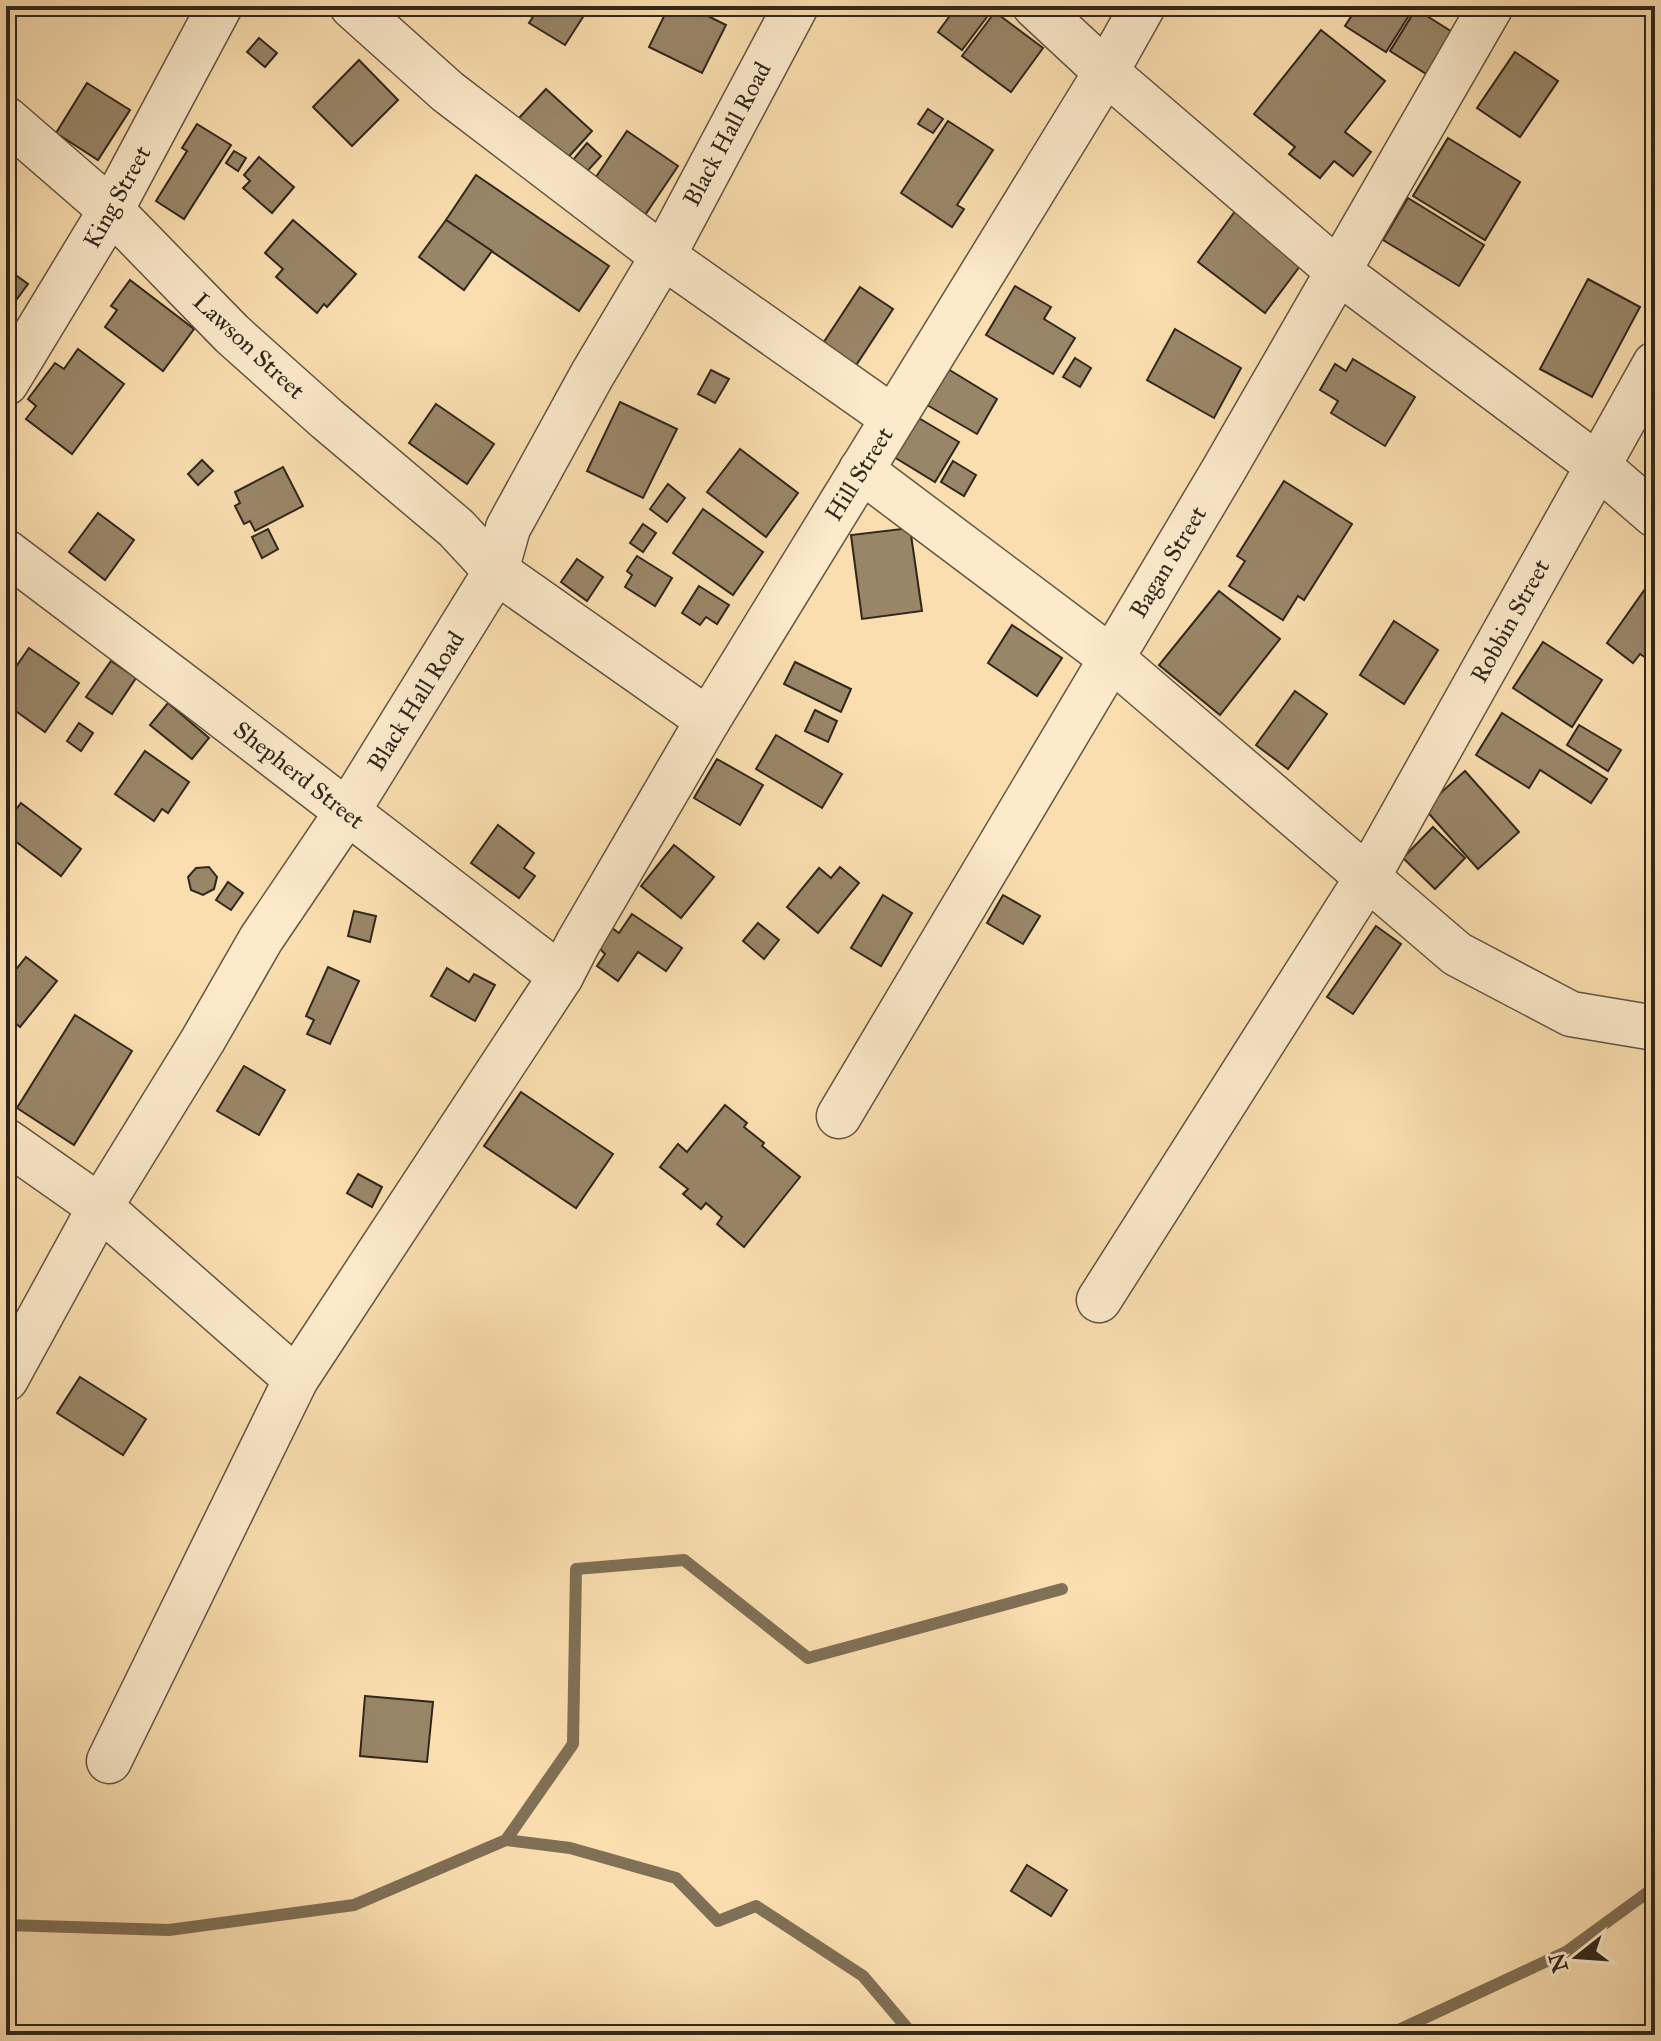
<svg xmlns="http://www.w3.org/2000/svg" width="1661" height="2041" viewBox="0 0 1661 2041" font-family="'IM FELL Great Primer',serif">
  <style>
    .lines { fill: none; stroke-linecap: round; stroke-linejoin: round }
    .stream { stroke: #807056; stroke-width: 12 }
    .building { fill: #998668; stroke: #30271c; stroke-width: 2 }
    .minor-casing { stroke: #625541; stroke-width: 47 }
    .minor { stroke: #fceacb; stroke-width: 44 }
    .labels { text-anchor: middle; stroke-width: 6; stroke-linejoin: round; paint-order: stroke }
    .street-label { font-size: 24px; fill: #30271c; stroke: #fceacb }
  </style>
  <rect width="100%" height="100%" fill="#fadeaf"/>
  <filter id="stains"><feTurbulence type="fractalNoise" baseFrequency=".0025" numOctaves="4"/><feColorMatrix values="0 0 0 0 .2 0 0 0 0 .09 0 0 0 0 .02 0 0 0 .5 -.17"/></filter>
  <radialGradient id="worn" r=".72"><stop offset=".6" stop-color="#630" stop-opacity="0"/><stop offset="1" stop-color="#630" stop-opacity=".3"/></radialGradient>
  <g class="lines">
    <g class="stream">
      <polyline points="506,1840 570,1848 676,1878 718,1921 756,1906 863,1976 913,2035"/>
      <polyline points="6,1925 169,1930 354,1905 506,1840 573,1744 576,1569 684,1560 808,1658 1062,1589"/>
      <polyline points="1388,2035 1566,1952 1655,1887"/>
    </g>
  </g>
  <g class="building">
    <polygon points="540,6 590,6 565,45 529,23"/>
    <polygon points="669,6 688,6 726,25 702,73 649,47"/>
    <polygon points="957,6 989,6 993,9 962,50 938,32"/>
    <polygon points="1358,6 1415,6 1386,52 1345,26"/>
    <polygon points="1416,9 1457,35 1431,77 1390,51"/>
    <polygon points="995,12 1043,48 1011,92 962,56"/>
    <polygon points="1321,30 1385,81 1345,132 1371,152 1353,176 1334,161 1320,178 1289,154 1295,147 1254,114"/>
    <polygon points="259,38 277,53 265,67 247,52"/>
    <polygon points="1515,52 1558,81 1520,137 1477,108"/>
    <polygon points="359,60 398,100 352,146 313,107"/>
    <polygon points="87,83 130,110 98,160 56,133"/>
    <polygon points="546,89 592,131 564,162 518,119"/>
    <polygon points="928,109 943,119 933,133 918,124"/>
    <polygon points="948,121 993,150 957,205 964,209 952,227 901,193"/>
    <polygon points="197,124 231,145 184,219 156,201 187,151 182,148"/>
    <polygon points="627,131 678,166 645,215 594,180"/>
    <polygon points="1448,138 1520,182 1485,240 1413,196"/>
    <polygon points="587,143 601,156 582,177 568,166"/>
    <polygon points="234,151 246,158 238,171 226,163"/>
    <polygon points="259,157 294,187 272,213 243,188 250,181 244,175"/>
    <polygon points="476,175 609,266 579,311 446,220"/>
    <polygon points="1408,198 1484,245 1459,286 1383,240"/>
    <polygon points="1236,210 1303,262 1265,313 1198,262"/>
    <polygon points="293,220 356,274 327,307 324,304 317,313 276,277 283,269 265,253"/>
    <polygon points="446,220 492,251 464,290 419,257"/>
    <polygon points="6,268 28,284 6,314"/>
    <polygon points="1588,279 1640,307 1592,397 1540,369"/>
    <polygon points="130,280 194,329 163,371 105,327 117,310 111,306"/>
    <polygon points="1015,286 1051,307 1044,319 1075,338 1053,374 986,335"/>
    <polygon points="860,287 893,309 849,376 816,354"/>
    <polygon points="1175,329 1241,368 1214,418 1147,380"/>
    <polygon points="78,349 124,384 72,454 26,419 36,406 28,399 55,363 64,369"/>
    <polygon points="1075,358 1091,368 1080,387 1063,377"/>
    <polygon points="1353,359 1415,397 1385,446 1331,413 1338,401 1320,390 1335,364 1346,371"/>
    <polygon points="948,369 997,399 977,434 927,405"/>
    <polygon points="711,370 729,379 715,403 698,394"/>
    <polygon points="620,402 677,429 643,498 587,471"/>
    <polygon points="436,404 494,444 467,484 409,443"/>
    <polygon points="917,417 959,442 935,482 894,457"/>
    <polygon points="740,449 798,493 766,537 707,492"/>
    <polygon points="202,460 213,471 198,485 188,474"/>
    <polygon points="953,461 976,475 964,496 941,482"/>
    <polygon points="283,467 303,506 255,531 250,521 244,524 235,506 240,503 235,492"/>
    <polygon points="1284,481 1352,524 1304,600 1298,596 1283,620 1229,586 1245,561 1237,556"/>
    <polygon points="668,484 685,498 667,522 650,509"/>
    <polygon points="703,509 763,552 733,595 673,553"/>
    <polygon points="98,513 134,540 105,580 69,552"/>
    <polygon points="643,524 656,533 643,552 630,543"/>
    <polygon points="910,528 922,611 862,619 851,535"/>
    <polygon points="268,529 278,549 262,558 252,537"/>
    <polygon points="637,556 672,578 655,606 625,587 632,575 627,571"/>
    <polygon points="577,559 603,577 587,601 561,582"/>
    <polygon points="1650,582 1655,586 1655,664 1640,654 1633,663 1607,643"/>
    <polygon points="699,586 729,605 717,624 706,617 700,625 682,613"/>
    <polygon points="1219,591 1280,639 1220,715 1159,665"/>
    <polygon points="1394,621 1438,650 1404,704 1360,675"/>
    <polygon points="1012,625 1062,658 1037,696 988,663"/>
    <polygon points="1543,642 1602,680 1572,727 1513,688"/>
    <polygon points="29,648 79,683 45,732 6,704 6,681"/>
    <polygon points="111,661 136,678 112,714 86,697"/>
    <polygon points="795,662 851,689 841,712 784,684"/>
    <polygon points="1295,691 1327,714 1288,769 1256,745"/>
    <polygon points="168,703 209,738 192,759 150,725"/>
    <polygon points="815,710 837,721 828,742 805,731"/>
    <polygon points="1502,713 1607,779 1591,803 1540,770 1529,788 1476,755"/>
    <polygon points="79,723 93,733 81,751 67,741"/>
    <polygon points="1579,725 1621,750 1608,771 1567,745"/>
    <polygon points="776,735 842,774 822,808 756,769"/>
    <polygon points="145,751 189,782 168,813 162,809 154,821 115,794"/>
    <polygon points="717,759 763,785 740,825 694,798"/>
    <polygon points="1465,771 1519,832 1478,869 1424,808"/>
    <polygon points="21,803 81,849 61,876 6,834 6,823"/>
    <polygon points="498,825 534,853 524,868 535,876 519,898 471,863"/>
    <polygon points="1433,827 1465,858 1435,889 1403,858"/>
    <polygon points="674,845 714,877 681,918 641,886"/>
    <polygon points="209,867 217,877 214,889 203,895 191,890 188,877 196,868"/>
    <polygon points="840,867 859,883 818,933 787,907 819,868 831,878"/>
    <polygon points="228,882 243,893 231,910 216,900"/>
    <polygon points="883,895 912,913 881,966 851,948"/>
    <polygon points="1003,895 1040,916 1023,944 987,923"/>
    <polygon points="354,911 376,916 370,942 348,936"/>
    <polygon points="632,914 682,948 666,971 638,952 618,981 597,966 605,954 599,948 612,928 619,933"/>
    <polygon points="758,923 779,940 764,959 743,941"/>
    <polygon points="1376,926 1401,944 1353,1014 1327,997"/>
    <polygon points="26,957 57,981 20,1027 6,1015 6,982"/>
    <polygon points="328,967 359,981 330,1044 307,1034 314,1020 306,1016"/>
    <polygon points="447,968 469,982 474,974 495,985 475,1021 431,996"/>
    <polygon points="75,1015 132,1051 74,1145 17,1108"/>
    <polygon points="244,1066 285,1090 259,1135 217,1111"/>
    <polygon points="521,1092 613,1154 576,1208 484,1146"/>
    <polygon points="725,1105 747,1123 744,1127 764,1143 762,1146 800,1177 744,1247 717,1224 722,1217 706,1203 701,1209 683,1194 688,1189 660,1167 678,1144 687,1152"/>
    <polygon points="358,1174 382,1187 372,1207 347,1193"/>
    <polygon points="80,1377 146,1419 123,1455 57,1413"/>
    <polygon points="365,1696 433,1702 427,1762 360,1756"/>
    <polygon points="1027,1865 1067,1890 1051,1916 1011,1891"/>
  </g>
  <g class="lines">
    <g class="minor-casing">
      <g id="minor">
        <polyline points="352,6 448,92 663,256 893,418"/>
        <polyline points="1035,6 1106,72 1339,272 1597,465 1655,515"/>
        <polyline points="6,119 111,210 232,334 327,419 456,528 496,571 708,720"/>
        <polyline points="6,383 111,210 220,6"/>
        <polyline points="861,470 1111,658 1457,954 1571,1014 1655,1028"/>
        <polyline points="6,552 198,697 561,976 578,943 708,720 1106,72 1143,6"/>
        <polyline points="839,1116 1223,471 1491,6"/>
        <polyline points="6,1141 100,1207 296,1379"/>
        <polyline points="1099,1300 1367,878 1655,364"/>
        <polyline points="6,1379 100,1207 203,1040 261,939 347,812 496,571 508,528 592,375 663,256 796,6"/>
        <polyline points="109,1761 296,1379 561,976"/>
      </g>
    </g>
    <use href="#minor" class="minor"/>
  </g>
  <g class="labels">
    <g class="street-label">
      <text transform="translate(727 134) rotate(-62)" y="8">Black Hall Road</text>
      <text transform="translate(117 197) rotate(-61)" y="8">King Street</text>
      <text transform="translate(249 346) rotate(43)" y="8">Lawson Street</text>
      <text transform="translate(859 474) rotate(-58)" y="8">Hill Street</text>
      <text transform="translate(1168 562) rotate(-59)" y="8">Bagan Street</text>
      <text transform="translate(1510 621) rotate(-61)" y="8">Robbin Street</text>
      <text transform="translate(416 701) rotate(-58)" y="8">Black Hall Road</text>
      <text transform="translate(299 775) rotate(38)" y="8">Shepherd Street</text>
    </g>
  </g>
  <rect width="1661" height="2041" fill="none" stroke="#fadeaf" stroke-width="32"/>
  <rect x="8" y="8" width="1645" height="2025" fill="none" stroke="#30271c" stroke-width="4"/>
  <rect x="16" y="16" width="1629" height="2009" fill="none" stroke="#30271c" stroke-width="2"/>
  <g transform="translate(1577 1957) rotate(253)" stroke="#fceacb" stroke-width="6" paint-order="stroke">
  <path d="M0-6L14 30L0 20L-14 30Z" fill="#30271c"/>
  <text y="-12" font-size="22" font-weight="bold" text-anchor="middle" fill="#30271c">N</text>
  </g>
  <rect width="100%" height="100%" filter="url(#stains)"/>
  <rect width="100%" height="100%" fill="url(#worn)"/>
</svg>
